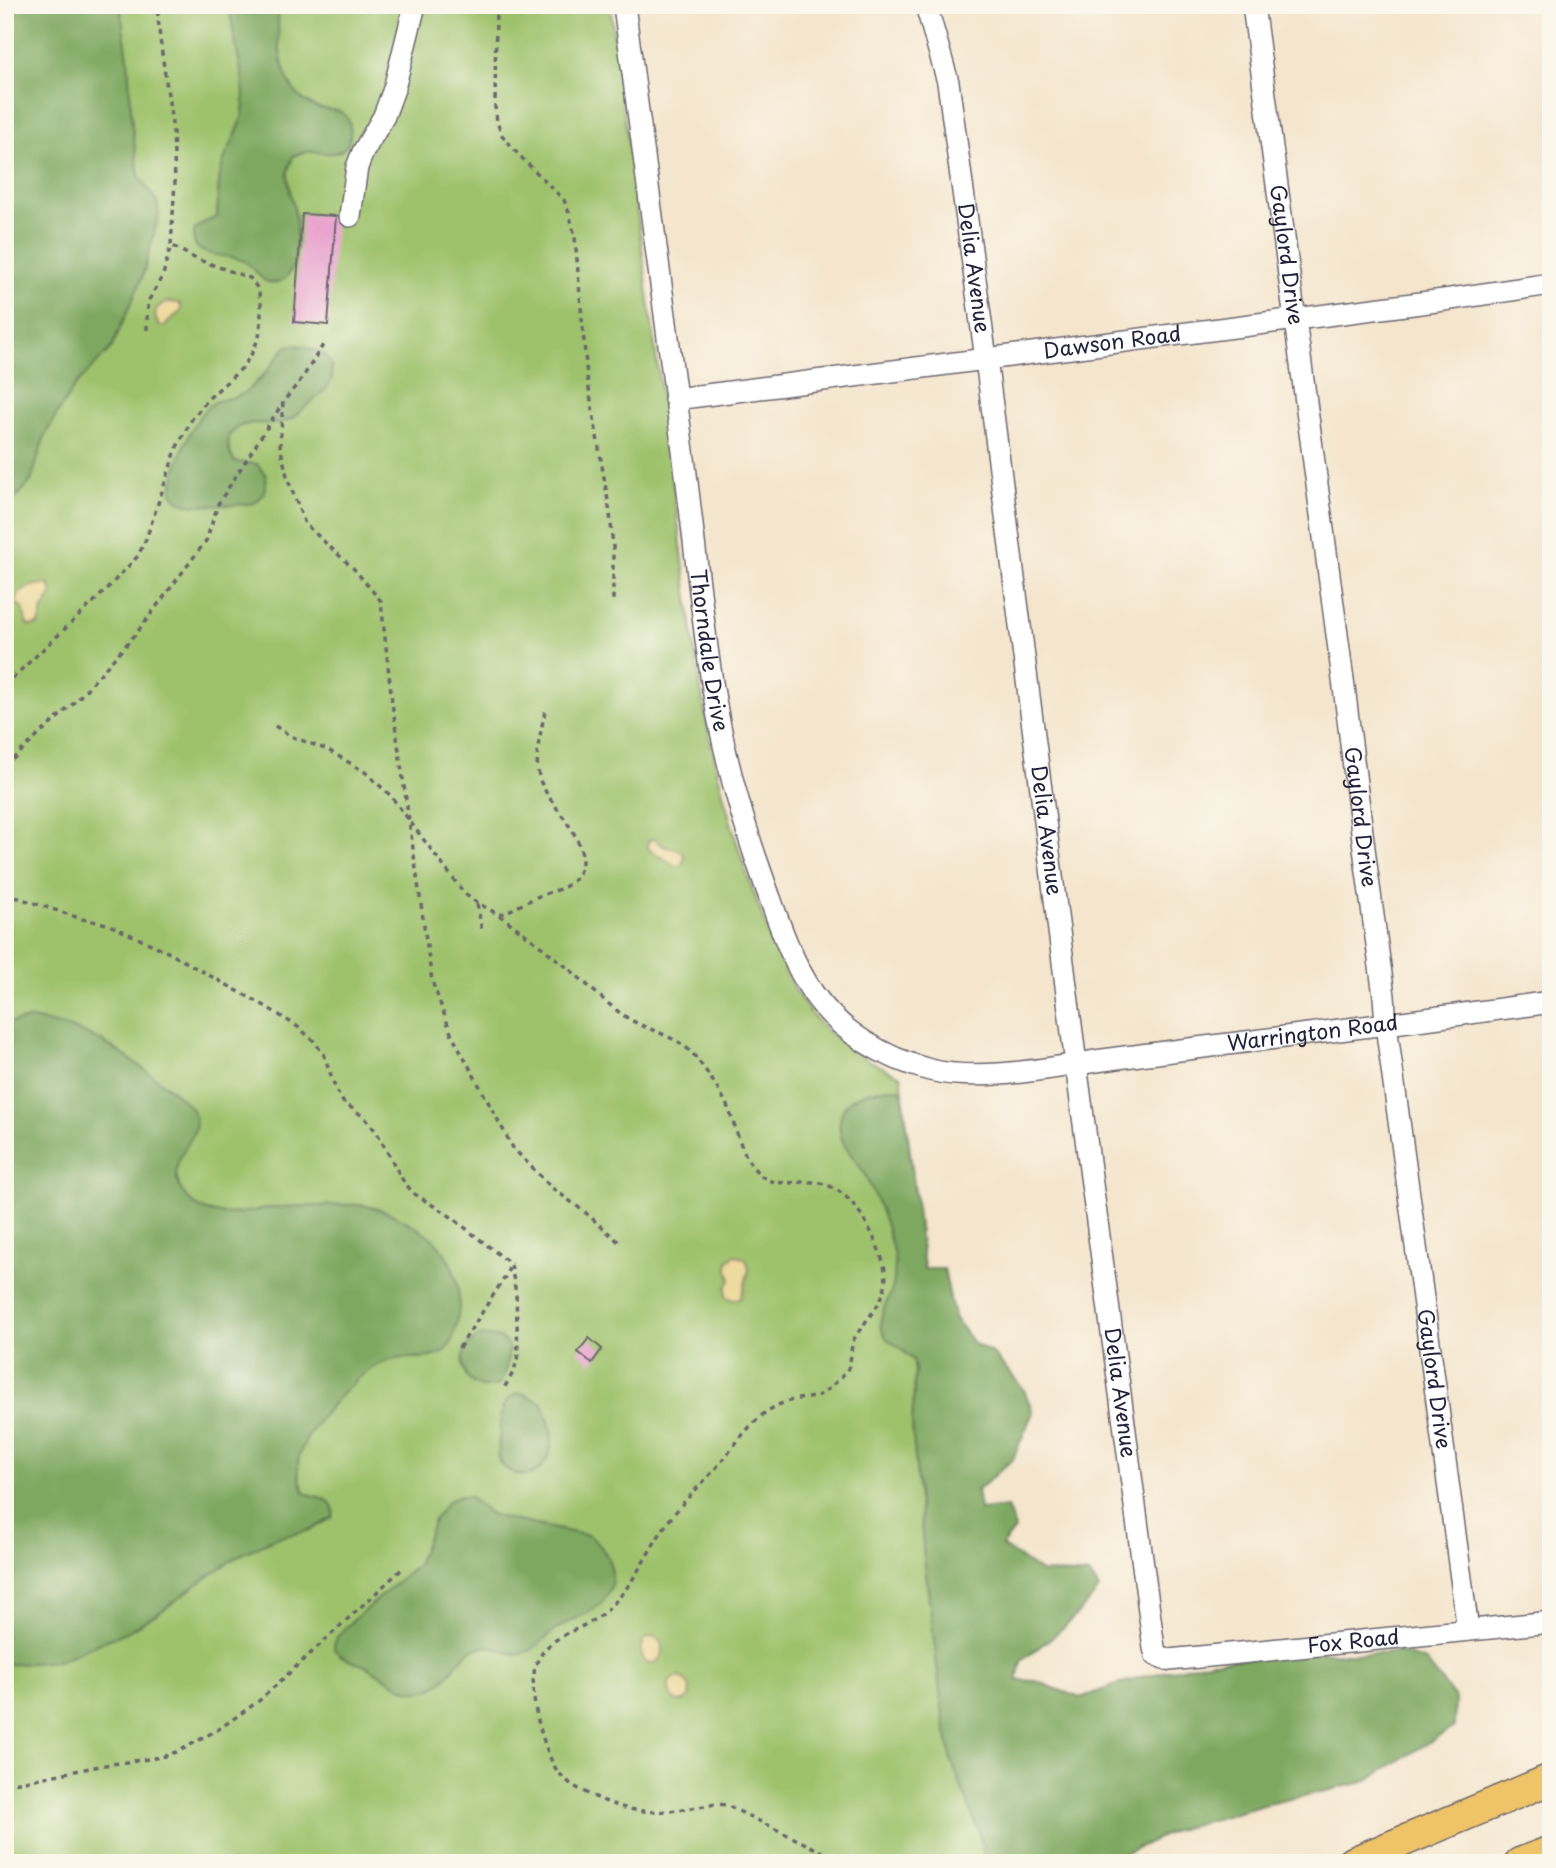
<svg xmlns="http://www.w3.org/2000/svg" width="1556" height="1868" viewBox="0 0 1556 1868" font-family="'Playpen Sans',sans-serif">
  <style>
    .green { fill: #9ec26c; stroke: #607254; stroke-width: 2 }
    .forest { fill: #7ea860; stroke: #50654e; stroke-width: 2 }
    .sand { fill: #eeda9e; stroke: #887e6c; stroke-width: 2 }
    .building { fill: #e8a1ce }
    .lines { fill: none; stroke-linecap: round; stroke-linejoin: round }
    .minor-casing { stroke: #6c666e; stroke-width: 24 }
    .highway-casing { stroke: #6c666e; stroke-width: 33 }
    .path { stroke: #6c666e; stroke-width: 3.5; stroke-dasharray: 5 5; stroke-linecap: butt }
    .minor { stroke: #fff; stroke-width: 21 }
    .highway { stroke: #efc469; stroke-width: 30 }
    .labels { text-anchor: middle; stroke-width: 6; stroke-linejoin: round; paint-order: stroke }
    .street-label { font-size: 21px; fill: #22223b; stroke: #fbf7ec }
  </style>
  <rect width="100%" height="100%" fill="#fbf7ec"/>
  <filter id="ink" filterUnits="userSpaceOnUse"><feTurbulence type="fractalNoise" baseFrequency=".0143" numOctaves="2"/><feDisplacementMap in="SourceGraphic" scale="14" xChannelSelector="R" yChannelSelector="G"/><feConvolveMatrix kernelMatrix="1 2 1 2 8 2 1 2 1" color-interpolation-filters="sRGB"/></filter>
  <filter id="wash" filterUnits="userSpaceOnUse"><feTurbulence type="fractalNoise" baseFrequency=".00686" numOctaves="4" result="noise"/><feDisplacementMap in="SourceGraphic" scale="28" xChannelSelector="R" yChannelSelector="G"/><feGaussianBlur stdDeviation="1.57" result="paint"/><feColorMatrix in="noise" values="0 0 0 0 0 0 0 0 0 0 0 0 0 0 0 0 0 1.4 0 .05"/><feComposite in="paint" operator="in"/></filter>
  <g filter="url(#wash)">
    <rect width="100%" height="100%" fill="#f4e5cc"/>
    <path class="green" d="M5,5H610L696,659C709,746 729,830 761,912C774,947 787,983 810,1012C834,1043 867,1061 901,1076L995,1863H5Z"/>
    <g class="forest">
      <polygon points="5,5 120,5 128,58 132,126 139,176 157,202 159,214 142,278 112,347 75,386 55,417 44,438 31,481 5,510"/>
      <path d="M230,5H278C278,41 277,94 318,108C328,111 342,108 347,118C353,129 351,146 340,151C327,158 313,146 293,156C292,160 289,166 288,171C287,185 293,200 295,214C297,230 299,257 290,272C287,278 280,283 273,283C261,283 254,267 244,261C225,252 186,261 195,229L203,223L217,217C218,200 217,180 223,163C229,146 240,131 243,113C248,77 231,41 230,5Z"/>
      <path d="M289,345L304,346L324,354L331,364L332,379L326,389L293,418L279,424L252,423L240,426L229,435C228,446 228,453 235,462L257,464L266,475L264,493L255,503C241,505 190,508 179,501C176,499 174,495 172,492C174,467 191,418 213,403C225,396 235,401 248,390C255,384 262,377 268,370C275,361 280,352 289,345Z"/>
      <path d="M32,1019C53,1023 74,1028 93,1037C110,1044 188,1098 194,1113C205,1141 161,1157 182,1191C188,1200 196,1207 207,1211C224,1217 251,1211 270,1208C285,1206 301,1206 317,1206C331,1205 346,1204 359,1205C382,1207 404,1219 422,1231C426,1234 432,1237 435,1241C450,1256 460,1282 459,1304C459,1314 454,1342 447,1349C432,1363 409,1355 391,1360C384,1362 373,1367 367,1371C345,1388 305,1431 299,1457C296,1470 300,1482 305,1493C318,1498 337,1497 333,1517L311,1530L275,1538L238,1556L196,1585L163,1610L128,1631L58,1661L5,1665V1023Z"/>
      <path d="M888,1088L902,1090L924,1269H944L954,1317L973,1343L992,1353L1010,1373L1024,1390L1033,1412L1013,1459L977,1491L980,1510L1007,1507L1015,1529L1002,1546L1041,1572L1090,1575L1099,1589C1076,1620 1051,1638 1021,1661L1017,1680L1036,1681L1080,1698L1137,1678L1212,1661L1317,1652L1349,1654L1399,1652L1426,1661L1455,1698L1454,1727L1364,1782L1264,1805L1173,1831L1107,1862L985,1863L980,1835L952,1762L943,1716L924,1557L912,1425L915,1371L913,1360C908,1356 903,1350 898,1346C893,1343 888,1341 885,1336C874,1318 889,1302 893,1286C896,1271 895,1257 891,1243C885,1220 875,1195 864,1173C854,1156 837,1144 840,1121C843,1095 866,1092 888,1088Z"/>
      <path d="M483,1336C511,1336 512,1347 505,1371C503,1375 502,1382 498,1385C496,1386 489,1387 487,1387C458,1388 453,1343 483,1336Z"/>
      <path d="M522,1393L543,1404C547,1416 553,1429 552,1441C550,1462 535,1482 514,1473C509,1471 503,1467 501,1463C495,1451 501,1432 501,1420C502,1405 507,1395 522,1393Z"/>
      <path d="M460,1496L470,1497L488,1513L503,1518L590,1536C615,1557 623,1590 591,1611C581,1617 569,1621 558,1628C546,1635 534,1653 519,1654C507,1655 494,1644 482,1647C458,1651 456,1672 439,1684C432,1689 422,1692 414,1691C400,1690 380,1673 367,1667C359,1663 349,1661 342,1656C339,1655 336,1651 334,1649C334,1638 340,1633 347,1626L417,1565L434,1520L448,1501Z"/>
    </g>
    <g class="sand">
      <path d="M168,302L179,303L181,307V311L164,326H160C151,315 155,305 168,302Z"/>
      <path d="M46,584L50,586L52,595L43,609L40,622L38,625L29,626L26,623L23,607L19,606L16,602C18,587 33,585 46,584Z"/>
      <path d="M654,838C657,841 660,844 663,846C673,850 692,848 681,866H676L650,850L647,847L648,841Z"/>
      <polygon points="735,1255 746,1259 749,1269 743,1292 740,1298 733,1300 726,1296 726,1287 731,1279 727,1267 728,1260"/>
      <path d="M654,1636L662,1643C666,1654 659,1665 646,1663C640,1655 640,1648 645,1639Z"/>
      <path d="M677,1677L684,1679L690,1687L689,1697L684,1701L677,1702C668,1695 664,1681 677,1677Z"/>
    </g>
    <g id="blocks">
      <g class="building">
        <polygon points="302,214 336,216 328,325 294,322"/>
        <polygon points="589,1338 602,1349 592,1363 578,1352"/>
      </g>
    </g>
  </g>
  <g filter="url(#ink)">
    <use href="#blocks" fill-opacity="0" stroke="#6c666e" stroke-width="2"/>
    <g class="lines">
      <g class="minor-casing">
        <g id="minor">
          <path id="s1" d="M624,5C644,159 664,313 685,466C693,531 700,597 709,662C719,736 740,816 766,887C779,923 791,960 813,993C840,1032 884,1058 930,1070C986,1084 1067,1064 1125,1057C1267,1039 1409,1022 1551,1002"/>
          <path id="s2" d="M926,5L948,82L986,359L1076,1064L1154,1648L1156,1655L1169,1660L1551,1622"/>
          <path id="s3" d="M1253,5L1344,687L1366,864L1384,996L1386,1025L1468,1630"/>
          <polyline points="350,216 357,167 363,152 384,116 394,89 415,5"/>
          <path id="s4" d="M675,399L1444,300L1551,284"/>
        </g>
      </g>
      <g class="highway-casing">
        <g id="highway">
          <polyline points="1351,1863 1551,1779"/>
          <polyline points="1520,1863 1551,1851"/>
        </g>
      </g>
      <g class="path">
        <polyline points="496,5 495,107 497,122 502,135 514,150 564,200 569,213 575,237 587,377 610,513 613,547 613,600"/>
        <polyline points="147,330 147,314 149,300 163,275 171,245 175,182 173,130 160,39 157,5"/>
        <polyline points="323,345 303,377 283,402 280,446 288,480 305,524 354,569 381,601 392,702 432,981 451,1033 513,1148 551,1187 586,1213 621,1244"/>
        <polyline points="5,685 101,595 138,556 146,539 177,447 192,419 209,398 242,368 251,355 259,337 261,322 261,304 258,289 250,278 196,259 171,245"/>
        <path d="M275,726L290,736L328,750L365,772L390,795L464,893C476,904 487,907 500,916C510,922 519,930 529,937C540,946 552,955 563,964C583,980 602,1000 623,1015C644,1030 674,1034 692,1053C704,1067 716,1085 725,1101C737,1125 740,1160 763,1177C777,1187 796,1181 812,1182C850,1183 873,1230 883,1262C892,1291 877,1306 862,1327C859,1331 856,1335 854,1339C849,1350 853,1364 845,1373C838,1381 826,1392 817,1396C808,1399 798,1398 789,1401C778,1404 766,1411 758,1419C742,1433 730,1452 716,1468C700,1486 682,1502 668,1522C650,1547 638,1576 617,1600C610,1607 604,1614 595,1619C575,1632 550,1636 538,1660C525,1686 541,1738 553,1764C561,1779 575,1788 591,1795C640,1819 665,1812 717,1804L726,1805L845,1863"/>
        <polyline points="5,766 75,702 135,635 206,541 218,504 282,404"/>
        <polyline points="5,896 19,898 82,919 107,924 162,949 265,1006 298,1027 314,1041 324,1055 336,1090 343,1102 364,1117 376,1131 402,1179 413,1193 450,1216 511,1264"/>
        <polyline points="477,904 482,931"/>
        <path d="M500,915C513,909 526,902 539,896C550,892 565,889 573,881C603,849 550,809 540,780C533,757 541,733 545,711"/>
        <polyline points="459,1348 505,1277 511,1264 516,1294 518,1355 514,1371 503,1390"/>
        <polyline points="5,1783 20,1782 105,1765 162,1757 181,1750 219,1729 260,1700 403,1568"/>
      </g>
      <use href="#minor" class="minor"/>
      <use href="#highway" class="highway"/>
    </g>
  </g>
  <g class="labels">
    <g class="street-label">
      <text dy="7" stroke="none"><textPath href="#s3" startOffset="252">Gaylord Drive</textPath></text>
      <text dy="7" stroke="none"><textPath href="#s2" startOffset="268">Delia Avenue</textPath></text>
      <text dy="7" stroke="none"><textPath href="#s4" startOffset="441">Dawson Road</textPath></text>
      <text dy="7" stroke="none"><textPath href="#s1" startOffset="651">Thorndale Drive</textPath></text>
      <text dy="7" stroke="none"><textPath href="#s3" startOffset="819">Gaylord Drive</textPath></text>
      <text dy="7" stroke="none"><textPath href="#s2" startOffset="835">Delia Avenue</textPath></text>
      <text dy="7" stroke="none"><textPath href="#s1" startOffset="1540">Warrington Road</textPath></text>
      <text dy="7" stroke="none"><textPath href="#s3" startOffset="1386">Gaylord Drive</textPath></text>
      <text dy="7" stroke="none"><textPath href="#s2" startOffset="1402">Delia Avenue</textPath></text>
      <text dy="7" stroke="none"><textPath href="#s2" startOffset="1866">Fox Road</textPath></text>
    </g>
  </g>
  <rect width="1556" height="1868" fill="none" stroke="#fbf7ec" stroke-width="28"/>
</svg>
